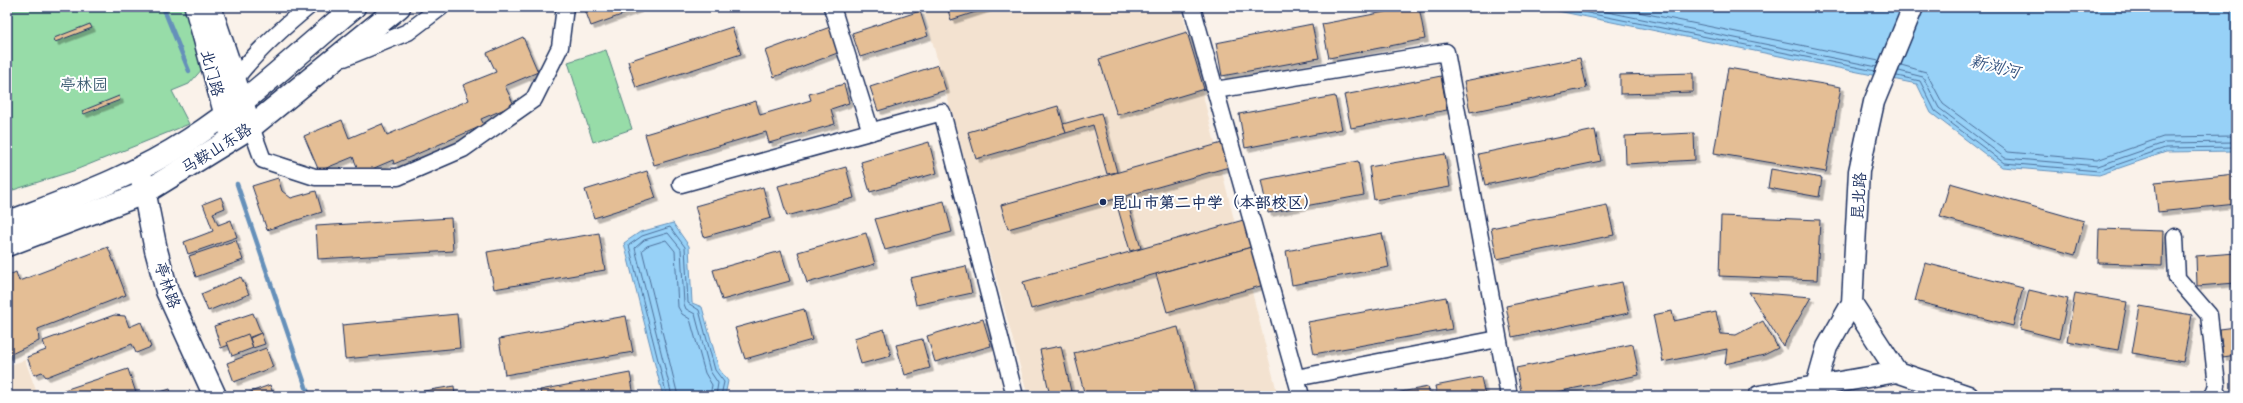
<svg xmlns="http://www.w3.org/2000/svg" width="2243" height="403" viewBox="0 0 2243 403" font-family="Dekko,'LXGW WenKai TC',sans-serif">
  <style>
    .built { fill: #f3e2d0 }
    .green { fill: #97dca8; stroke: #598683 }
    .water { fill: #97d1f7; stroke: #6590ba }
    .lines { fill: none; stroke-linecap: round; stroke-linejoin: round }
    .shore { stroke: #4d709b; stroke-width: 1 }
    .stream { stroke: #6590ba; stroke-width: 4.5 }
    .building { fill: #e4be95; stroke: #1b2f5e; filter: url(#shadow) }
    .minor-casing { stroke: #1b2f5e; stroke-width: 19 }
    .tertiary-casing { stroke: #1b2f5e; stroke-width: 23 }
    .secondary-casing { stroke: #1b2f5e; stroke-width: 25 }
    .minor { stroke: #fff; stroke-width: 16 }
    .tertiary { stroke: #fff; stroke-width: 20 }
    .secondary { stroke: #fff; stroke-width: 22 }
    .poi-dot { fill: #1b2f5e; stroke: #fff; stroke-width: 1.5 }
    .labels { text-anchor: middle; stroke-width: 4; stroke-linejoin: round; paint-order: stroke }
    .street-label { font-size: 16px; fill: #1b2f5e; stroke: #fff }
    .park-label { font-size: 16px; fill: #3a5a70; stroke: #fff }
    .poi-label { font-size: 16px; font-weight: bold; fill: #1b2f5e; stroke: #fff; text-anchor: start }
    .water-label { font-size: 17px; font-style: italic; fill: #3a5884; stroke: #fff }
  </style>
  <defs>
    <filter id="shadow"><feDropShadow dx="3.5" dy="3.5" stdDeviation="0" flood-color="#0004"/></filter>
  </defs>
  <rect width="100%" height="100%" fill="#faf2ea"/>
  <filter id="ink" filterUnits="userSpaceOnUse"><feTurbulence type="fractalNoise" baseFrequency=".025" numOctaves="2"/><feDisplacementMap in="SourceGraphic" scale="8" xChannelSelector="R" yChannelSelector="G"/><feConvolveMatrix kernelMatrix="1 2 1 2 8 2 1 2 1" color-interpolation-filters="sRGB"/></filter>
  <g filter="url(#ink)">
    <g class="built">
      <polygon points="923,7 1181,7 1278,396 1028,396"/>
      <polygon points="25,360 38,396 7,396 7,366"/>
    </g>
    <g class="green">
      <polygon points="7,7 184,7 204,67 189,84 172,91 189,124 73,171 7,192"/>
      <polygon points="606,50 632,129 593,142 568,62"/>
    </g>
    <g class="water">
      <polygon points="1538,7 2236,7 2236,151 2166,152 2099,175 2002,167 1931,113 1917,84"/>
      <polygon points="673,223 689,246 692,303 702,307 719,369 728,381 725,396 663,396 624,243 640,232"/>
    </g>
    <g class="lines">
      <g class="shore">
        <polyline points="1558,7 1875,71"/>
        <polyline points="1583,7 1877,67"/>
        <polyline points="1613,7 1879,61"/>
        <polyline points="1901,65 1926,72 1943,104 2008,152 2097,160 2163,137 2236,136"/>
        <polyline points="1899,71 1923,77 1939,108 2005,158 2098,166 2164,143 2236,142"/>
        <polyline points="1897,76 1920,81 1935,111 2004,163 2099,171 2165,148 2236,147"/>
        <polyline points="667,396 629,245 642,236 670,227 685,247 688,303 699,310 715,370 724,382 721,396"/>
        <polyline points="672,396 635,248 644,240 668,233 681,249 684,304 686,309 695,314 710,371 718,383 716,396"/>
        <polyline points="678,396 642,250 647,246 666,240 675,251 678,307 682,314 690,319 705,373 712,385 710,396"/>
      </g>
      <g class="stream">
        <polyline points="163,7 189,71"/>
        <polyline points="237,184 309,396"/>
      </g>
    </g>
    <g class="building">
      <polygon points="584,7 638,7 638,9 591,26"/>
      <polygon points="947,7 991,7 951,20"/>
      <polygon points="1411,7 1419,7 1425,39 1329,58 1322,24"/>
      <polygon points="920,11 928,36 860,57 852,33"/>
      <polygon points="90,24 92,28 55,42 54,38"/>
      <polygon points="1312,24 1319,58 1222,76 1216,43"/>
      <polygon points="732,27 741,54 636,88 628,61"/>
      <polygon points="830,27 840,52 774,77 765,51"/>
      <polygon points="1187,32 1204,89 1117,115 1099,59"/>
      <polygon points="523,37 538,72 505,86 514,105 481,119 484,125 394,164 393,160 360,174 353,157 319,171 304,136 342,120 349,138 382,124 387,135 469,100 463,85 496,72 487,53"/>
      <polygon points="1580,58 1587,88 1470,112 1464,81"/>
      <polygon points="938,65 946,90 878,111 870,87"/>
      <polygon points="1728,68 1841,87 1826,172 1714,153"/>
      <polygon points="1693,73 1693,92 1620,94 1620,75"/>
      <polygon points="1441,76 1447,110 1351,128 1344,95"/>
      <polygon points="844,84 849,103 831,109 835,124 769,143 766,132 654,165 645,134 756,101 760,115 811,100 809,94"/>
      <polygon points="119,96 120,100 84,114 82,111"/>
      <polygon points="1335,96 1342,129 1245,148 1239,114"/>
      <polygon points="1058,106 1066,133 976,159 968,132"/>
      <polygon points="1101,113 1117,172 1107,174 1093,125 1066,133 1063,124"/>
      <polygon points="1595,130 1601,161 1485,185 1478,154"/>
      <polygon points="1694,133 1695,160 1626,164 1625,136"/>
      <polygon points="929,142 937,173 870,192 861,162"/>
      <polygon points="1222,143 1229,167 1008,229 1001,205"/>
      <polygon points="1445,154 1450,187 1374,200 1369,167"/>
      <polygon points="1358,161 1364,195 1268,213 1261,180"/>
      <polygon points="846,167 854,198 787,216 778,186"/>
      <polygon points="1771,169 1822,178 1819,197 1768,188"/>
      <polygon points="647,171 656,198 594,218 585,190"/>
      <polygon points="2236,174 2236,204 2158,212 2155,182"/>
      <polygon points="278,178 282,191 291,198 316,191 322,212 267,230 252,186"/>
      <polygon points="1950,183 2084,221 2075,255 1940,217"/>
      <polygon points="763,187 771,218 704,237 695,206"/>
      <polygon points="1125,195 1141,248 1130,251 1115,198"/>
      <polygon points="221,197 225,208 213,213 218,225 231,220 237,237 188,254 184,242 213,231 203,204"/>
      <polygon points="944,201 952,232 885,250 875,219"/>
      <polygon points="1607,205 1614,235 1497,259 1491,228"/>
      <polygon points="1721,216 1820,220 1817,280 1719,276"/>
      <polygon points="451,218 453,251 318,259 316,226"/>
      <polygon points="1247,219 1255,246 1031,309 1023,282"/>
      <polygon points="2099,229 2163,231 2162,265 2098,263"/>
      <polygon points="599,233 605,270 494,289 487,252"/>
      <polygon points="866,233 875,264 807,283 798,252"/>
      <polygon points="1382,233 1389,267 1292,285 1286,251"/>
      <polygon points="236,240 243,260 196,277 189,256"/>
      <polygon points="1255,246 1264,285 1167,312 1156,274"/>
      <polygon points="108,247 126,295 38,329 39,341 7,356 7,276 16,272 19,281"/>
      <polygon points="781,251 790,281 722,300 713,270"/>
      <polygon points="2236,253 2236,283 2197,286 2196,256"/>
      <polygon points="1925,263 2023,288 2013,326 1915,301"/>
      <polygon points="966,266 972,293 916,305 910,278"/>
      <polygon points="241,277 249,294 208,311 201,294"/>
      <polygon points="1622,282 1629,313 1512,337 1506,306"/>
      <polygon points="2029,290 2068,299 2059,339 2020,329"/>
      <polygon points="1749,292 1811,297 1783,346"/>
      <polygon points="2075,293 2127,302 2118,350 2067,341"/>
      <polygon points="1446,297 1452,329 1314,354 1308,322"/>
      <polygon points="2140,306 2192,315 2183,362 2132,353"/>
      <polygon points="804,309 812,340 745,359 735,328"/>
      <polygon points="1672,311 1674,321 1716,312 1721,334 1736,335 1763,321 1778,348 1764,355 1725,364 1727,349 1663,362 1653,315"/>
      <polygon points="253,313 261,333 221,348 214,326"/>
      <polygon points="457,314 460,348 345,359 342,325"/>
      <polygon points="114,315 125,316 129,327 141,322 151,347 136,353 132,344 46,377 42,372 34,375 27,357 46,350 43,341"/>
      <polygon points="626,316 633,352 505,375 499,339"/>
      <polygon points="983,319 991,346 935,362 927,336"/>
      <polygon points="1178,327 1195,393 1184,396 1085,396 1074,353"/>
      <polygon points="2236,327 2236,355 2223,357 2220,329"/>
      <polygon points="884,329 891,356 861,364 854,338"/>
      <polygon points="261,333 265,344 253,348 250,338"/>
      <polygon points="248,334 253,348 232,356 227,342"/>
      <polygon points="922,339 930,368 905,375 896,345"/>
      <polygon points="1633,344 1639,375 1537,396 1522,396 1516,368"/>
      <polygon points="1061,346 1072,396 1050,396 1040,350"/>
      <polygon points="266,348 273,367 234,382 227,363"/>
      <polygon points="128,369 137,396 46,396"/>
      <polygon points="630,373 634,396 541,396 540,390"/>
      <polygon points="1481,377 1485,396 1437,396 1435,386"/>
      <polygon points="270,385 274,396 239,396"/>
      <polygon points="454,386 455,396 394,396"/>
      <polygon points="1428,387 1430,396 1379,396"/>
      <polygon points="170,389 172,396 151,396 151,395"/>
    </g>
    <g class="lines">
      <g class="minor-casing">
        <g id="minor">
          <polyline points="832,7 871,132"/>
          <polyline points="1192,7 1301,396"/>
          <polyline points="344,58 408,32 441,7"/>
          <path d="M235,79C256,52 281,29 308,7"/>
          <polyline points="1215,90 1446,52 1509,396"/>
          <polyline points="251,127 263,160 315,177 398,177 463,149 534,99 560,47 565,7"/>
          <polyline points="681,184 942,112 1015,396"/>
          <polyline points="2175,237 2177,278 2209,315 2217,385 2213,396"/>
          <polyline points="1296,378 1498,339"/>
        </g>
      </g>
      <g class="tertiary-casing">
        <g id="tertiary">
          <polyline points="1852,303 1897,372"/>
          <polyline points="1759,396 1897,372 1968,396"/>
          <polyline points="1818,396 1816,386 1827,347 1852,303 1859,171 1874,102 1913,7"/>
        </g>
      </g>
      <g class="secondary-casing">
        <g id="secondary">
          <polyline points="196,7 229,127"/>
          <polyline points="210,7 246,114"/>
          <polyline points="142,180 156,250 167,291 215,396"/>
          <path d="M7,223C69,199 133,177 189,140C248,102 300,52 354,7"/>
          <polyline points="7,245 144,193 251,127 399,7"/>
        </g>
      </g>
      <use href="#minor" class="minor"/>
      <use href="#tertiary" class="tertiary"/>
      <use href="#secondary" class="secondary"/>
    </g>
  </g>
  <circle class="poi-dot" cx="1103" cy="202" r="4"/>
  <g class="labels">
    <g class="street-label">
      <text transform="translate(213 73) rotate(75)" y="6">北门路</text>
      <text transform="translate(216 148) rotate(-32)" y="6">马鞍山东路</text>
      <text transform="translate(1858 196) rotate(-86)" y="6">昆北路</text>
      <text transform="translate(168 285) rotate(71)" y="6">亭林路</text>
    </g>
    <g class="park-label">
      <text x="84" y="90">亭林园</text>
    </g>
    <g class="poi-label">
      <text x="1111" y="208">昆山市第二中学（本部校区）</text>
    </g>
    <g class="water-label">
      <text transform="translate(1995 66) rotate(14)" y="6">新浏河</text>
    </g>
  </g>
  <rect width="2243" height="403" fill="none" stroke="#fff" stroke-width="24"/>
  <rect x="12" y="12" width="2219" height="379" fill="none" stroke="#1b2f5e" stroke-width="1.5" filter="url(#ink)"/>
</svg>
